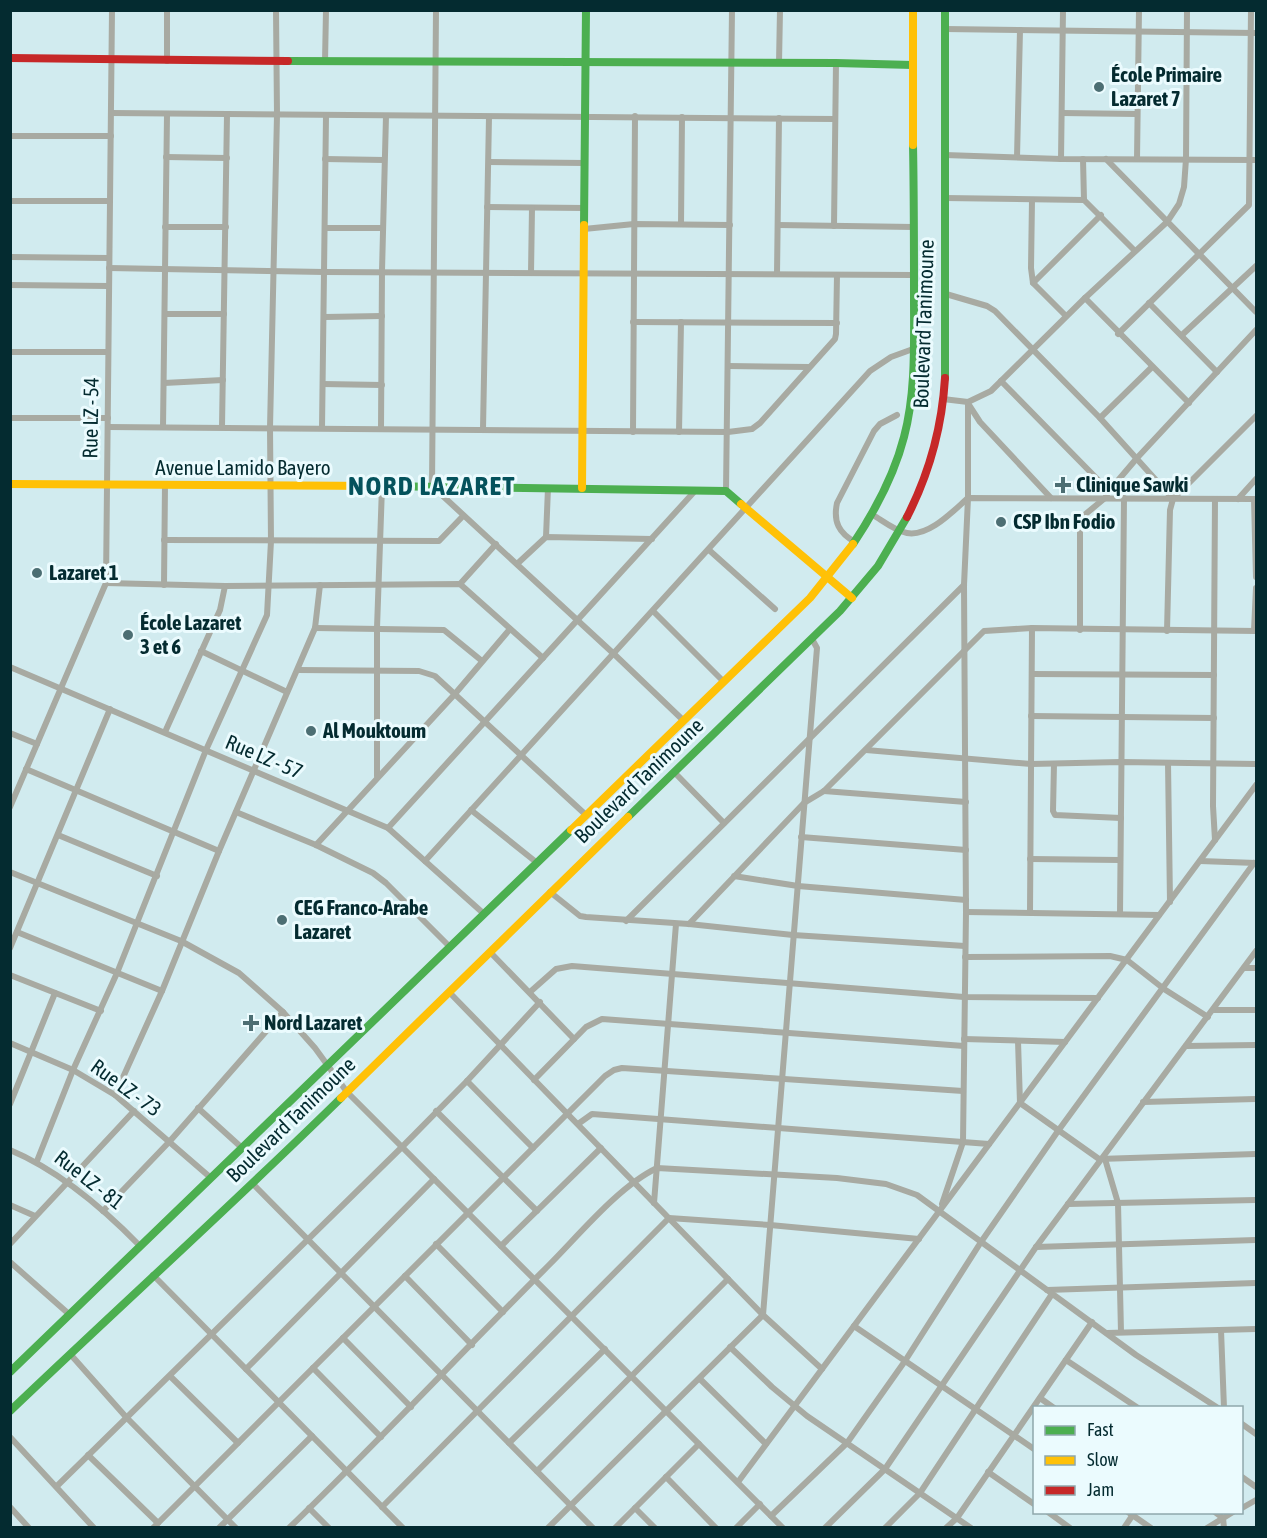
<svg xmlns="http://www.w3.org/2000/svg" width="1267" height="1538" viewBox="0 0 1267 1538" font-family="'Asap Condensed',sans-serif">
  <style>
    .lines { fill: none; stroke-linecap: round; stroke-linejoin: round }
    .street { stroke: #a8aaa2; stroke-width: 6 }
    .fast { stroke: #4caf50; stroke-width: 8 }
    .slow { stroke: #ffc107; stroke-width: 8 }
    .jam { stroke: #c62828; stroke-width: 8 }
    .poi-dot { fill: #4c6e73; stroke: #ebfbfe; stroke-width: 2 }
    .labels { text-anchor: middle; stroke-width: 6; stroke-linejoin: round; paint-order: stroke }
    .poi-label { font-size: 21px; font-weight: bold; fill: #042b30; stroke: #ebfbfe; text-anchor: start }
    .street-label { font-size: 21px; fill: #042b30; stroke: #ebfbfe }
    .district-label { font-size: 27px; font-weight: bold; letter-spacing: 1.5px; fill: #04525c; stroke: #ebfbfe }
  </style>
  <rect width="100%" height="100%" fill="#d1ebef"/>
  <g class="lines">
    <g class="street">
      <polyline points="436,10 432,486 614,654 684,721"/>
      <polyline points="945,29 1256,33"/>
      <polyline points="167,61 167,10"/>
      <polyline points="325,62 326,10"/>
      <polyline points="779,63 780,10"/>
      <polyline points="111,113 835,119"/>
      <polyline points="1062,113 1137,114"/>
      <polyline points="10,136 111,136"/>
      <polyline points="945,155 1061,159 1256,160"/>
      <polyline points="166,157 227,158"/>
      <polyline points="1017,157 1020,30"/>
      <polyline points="325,159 384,160"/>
      <polyline points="1061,159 1063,10"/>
      <polyline points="1083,159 1084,200 1135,251"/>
      <polyline points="1106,159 1256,312"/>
      <polyline points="1137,159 1139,10"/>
      <polyline points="489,162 585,163"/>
      <polyline points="945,198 1084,200"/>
      <polyline points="1032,200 1031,268 1033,283 1066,316"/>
      <polyline points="10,201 110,201"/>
      <polyline points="487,207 584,208"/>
      <polyline points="681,224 682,117"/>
      <polyline points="778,225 913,227"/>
      <polyline points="834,226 836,63"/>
      <polyline points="165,227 226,227"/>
      <polyline points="325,228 382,228"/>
      <polyline points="584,229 634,224 730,225"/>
      <polyline points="10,257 109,258"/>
      <polyline points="109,268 324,272 913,275"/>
      <polyline points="531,273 532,208"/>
      <polyline points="777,274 779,118"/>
      <polyline points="1033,283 1101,215"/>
      <polyline points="10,285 109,286"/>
      <polyline points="946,294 987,306 995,311 1100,418 1173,499"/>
      <polyline points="1085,298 1189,403"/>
      <polyline points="1149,303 1217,372"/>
      <polyline points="165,314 224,314"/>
      <polyline points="325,317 382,316"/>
      <polyline points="633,322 837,323"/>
      <polyline points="1118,334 1249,205 1251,10"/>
      <polyline points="1182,335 1256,266"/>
      <polyline points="10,352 108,352"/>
      <polyline points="728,366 809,367"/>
      <polyline points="1001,381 1109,491"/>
      <polyline points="164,383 223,380"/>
      <polyline points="323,384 382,385"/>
      <polyline points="943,399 968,402 991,391 1085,298 1167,222 1179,204 1184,187 1186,159 1187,10"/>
      <polyline points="969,405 980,422 1051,498"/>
      <polyline points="10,418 108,418"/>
      <polyline points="1100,418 1152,367"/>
      <polyline points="108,427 728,432 752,429 760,423 835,339 836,334 837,275"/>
      <polyline points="163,427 167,115"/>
      <polyline points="222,427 227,115"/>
      <polyline points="322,428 326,116"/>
      <polyline points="381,428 382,271 386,116"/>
      <polyline points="483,429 489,117"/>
      <polyline points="633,432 635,116"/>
      <polyline points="679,432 681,322"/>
      <polyline points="726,491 732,10"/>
      <polyline points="1238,499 1256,479"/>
      <polyline points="1254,499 1256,577"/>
      <path d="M873,515C883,521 895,531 907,533C929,537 953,511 968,498L1256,499"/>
      <polyline points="546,537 548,488"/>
      <polyline points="164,540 439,541 463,516"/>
      <path d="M855,542C839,533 833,522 837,503L874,431L880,424L897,415"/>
      <polyline points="709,550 775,609"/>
      <polyline points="517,564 546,537 652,539"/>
      <polyline points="106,583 225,586 460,584 543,658"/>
      <polyline points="460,584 496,544"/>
      <polyline points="164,585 165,485"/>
      <polyline points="653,611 724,682"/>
      <polyline points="315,628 444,630 482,661"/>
      <polyline points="1080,630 1080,523 1082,517 1105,498 1109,491 1137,458 1256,330"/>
      <polyline points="1167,631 1170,510 1173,499 1256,416"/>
      <polyline points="1254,631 1256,588"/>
      <polyline points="201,651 287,692"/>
      <polyline points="10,667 388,828 483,913"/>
      <polyline points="298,670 419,671 435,676 586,815"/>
      <polyline points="1032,674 1214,675"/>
      <polyline points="1031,716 1214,718"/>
      <polyline points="165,732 220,610 225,586"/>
      <polyline points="10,733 37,744"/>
      <polyline points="866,750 1031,764 1121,762 1256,764"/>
      <polyline points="1168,763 1170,902"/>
      <polyline points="1054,764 1053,811 1055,815 1121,818"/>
      <polyline points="26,769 219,851"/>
      <polyline points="674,772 724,823"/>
      <polyline points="377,776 377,628 382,487"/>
      <polyline points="824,791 966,802"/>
      <polyline points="10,807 106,583 112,10"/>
      <polyline points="471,810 536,862"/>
      <polyline points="236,812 316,845 373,873 386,883 449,946"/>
      <polyline points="388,828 694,492"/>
      <polyline points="58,835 157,876"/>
      <polyline points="801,837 966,850"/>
      <polyline points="1215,840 1213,806 1215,499"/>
      <polyline points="316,845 454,695 510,629"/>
      <polyline points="1030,859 1120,860"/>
      <polyline points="425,861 870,371 891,357 913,349"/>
      <polyline points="1200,861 1256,863"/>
      <polyline points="10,872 181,941 239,973 283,1012 315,1048 347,1092 783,1528"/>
      <polyline points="734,876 798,886 966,900"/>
      <polyline points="550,892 580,916 586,917 689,924 793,935 965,946"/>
      <polyline points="966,912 1159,915"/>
      <polyline points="1030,912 1032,628"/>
      <polyline points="1120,914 1124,498"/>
      <polyline points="626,921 964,585"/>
      <polyline points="689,924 804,803 824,791 984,631 1032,628 1256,631"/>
      <polyline points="17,932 162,991"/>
      <polyline points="10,948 110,709"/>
      <polyline points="490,952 574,1039"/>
      <polyline points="965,957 1110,956 1127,960 1164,989 1208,1017"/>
      <polyline points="1244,968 1256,968"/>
      <polyline points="10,975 101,1011"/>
      <polyline points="449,992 763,1315 822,1369"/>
      <polyline points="530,992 556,969 572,966 964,997 1098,998"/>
      <polyline points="1214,1010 1256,1010"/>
      <polyline points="964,1039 1065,1042"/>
      <polyline points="1018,1041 1020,1103 1099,1159 1256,1154"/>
      <polyline points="10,1043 73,1070 115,1095 211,1178"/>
      <polyline points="1186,1046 1256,1045"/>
      <polyline points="534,1080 586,1027 602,1019 964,1046"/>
      <polyline points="467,1081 533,1148"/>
      <polyline points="115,1095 162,991 219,851 315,628 320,585"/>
      <polyline points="1143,1102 1256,1099"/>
      <polyline points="10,1104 55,993"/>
      <polyline points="198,1108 241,1147"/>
      <polyline points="436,1111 537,1211"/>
      <polyline points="578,1124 592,1114 989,1144"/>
      <path d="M10,1150C60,1171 103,1208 140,1246"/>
      <polyline points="1105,1159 1118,1203 1121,1332"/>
      <polyline points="37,1161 73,1070 117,973 206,750 267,615 271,541 270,428 277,115 276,10"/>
      <polyline points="253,1184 593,1528"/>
      <polyline points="654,1203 676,924"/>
      <polyline points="942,1204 963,1142 966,912 964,585 968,498 968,402"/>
      <polyline points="1068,1204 1256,1200"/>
      <polyline points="10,1205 35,1216"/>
      <polyline points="103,1211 170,1141 283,1012"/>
      <polyline points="10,1244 134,1111"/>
      <polyline points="436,1244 503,1312"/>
      <polyline points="501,1246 601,1148"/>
      <polyline points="1036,1247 1256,1240"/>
      <polyline points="10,1262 70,1315"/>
      <polyline points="153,1275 403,1528"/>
      <polyline points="405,1276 472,1345"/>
      <polyline points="1047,1290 1256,1283"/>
      <polyline points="854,1326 1034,1449"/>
      <polyline points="1221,1330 1224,1408"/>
      <polyline points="1107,1333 1256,1329"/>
      <polyline points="343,1338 411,1407"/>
      <polyline points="730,1347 772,1387 807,1416 971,1528"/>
      <polyline points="71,1355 126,1417 236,1528"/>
      <polyline points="1066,1360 1138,1408"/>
      <polyline points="313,1368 381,1437"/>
      <polyline points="246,1369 434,1179"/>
      <polyline points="170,1376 238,1443"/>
      <polyline points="700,1379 766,1444"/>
      <polyline points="1040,1398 1054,1408"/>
      <polyline points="1242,1424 1256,1434"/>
      <polyline points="10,1437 94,1528"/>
      <polyline points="509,1443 605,1349"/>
      <polyline points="88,1455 158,1523"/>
      <polyline points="537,1471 728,1279"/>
      <polyline points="988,1472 1034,1504"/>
      <polyline points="666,1477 716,1528"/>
      <polyline points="1242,1477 1256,1487"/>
      <polyline points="738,1482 1256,785"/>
      <polyline points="57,1486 402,1147 467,1081 540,1002"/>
      <polyline points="10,1507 29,1528"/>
      <polyline points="382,1507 669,1218 770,1225 919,1239"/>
      <polyline points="309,1508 329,1528"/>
      <polyline points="635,1508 655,1528"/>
      <polyline points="1242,1508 1256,1500"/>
      <polyline points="1048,1512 1070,1528"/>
      <polyline points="1128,1512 1151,1528"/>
      <polyline points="1215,1512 1223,1518 1224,1528"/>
      <polyline points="771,1516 847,1443 905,1361 981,1242 1058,1131 1254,863"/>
      <polyline points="153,1528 605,1076 614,1070 622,1068 963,1091"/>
      <polyline points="219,1528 312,1436"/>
      <path d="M289,1528C378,1442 462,1352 549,1265C579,1235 619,1186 657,1168L837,1178L886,1184L917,1195L1136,1355L1218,1408"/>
      <polyline points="548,1528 763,1315 817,648 812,639"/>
      <polyline points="615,1528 699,1444"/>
      <polyline points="736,1528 760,1504"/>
      <polyline points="825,1528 885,1469 1036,1247 1256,951"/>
      <polyline points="885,1528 920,1493 1052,1294"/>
      <polyline points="946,1528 957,1518 1092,1322"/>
      <polyline points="1124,1528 1134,1513"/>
      <polyline points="1207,1528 1233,1512"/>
    </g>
    <g class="fast">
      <polyline points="288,61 836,63 913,65"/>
      <polyline points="584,225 586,10"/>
      <polyline points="945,378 945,10"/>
      <polyline points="380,486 726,491 741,504"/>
      <path d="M853,544C875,511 894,476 904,437C916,392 914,343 914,296C914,246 914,196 913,145"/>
      <polyline points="628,817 840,611 878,566 907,517"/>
      <polyline points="10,1372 571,830"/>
      <path d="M10,1411C120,1306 233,1204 341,1098"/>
    </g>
    <g class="slow">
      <polyline points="913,10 913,145"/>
      <polyline points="10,484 380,486"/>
      <polyline points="582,488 584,225"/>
      <polyline points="741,504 852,598"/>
      <polyline points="571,830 810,598 853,544"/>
      <polyline points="341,1098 628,817"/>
    </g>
    <g class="jam">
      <polyline points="10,58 288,61"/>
      <path d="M907,517C929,474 942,427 945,378"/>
    </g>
  </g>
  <g class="poi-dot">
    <circle cx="1099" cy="87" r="6"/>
    <path d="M1060 476h6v6h6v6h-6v6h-6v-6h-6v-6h6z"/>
    <circle cx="1001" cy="522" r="6"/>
    <circle cx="37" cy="573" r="6"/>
    <circle cx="128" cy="635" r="6"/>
    <circle cx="311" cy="731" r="6"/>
    <circle cx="282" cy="920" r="6"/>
    <path d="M248 1014h6v6h6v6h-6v6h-6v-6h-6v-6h6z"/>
  </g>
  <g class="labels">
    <g class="poi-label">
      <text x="1111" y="82">École Primaire<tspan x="1111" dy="24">Lazaret 7</tspan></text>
      <text x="1076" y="492">Clinique Sawki</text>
      <text x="1013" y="529">CSP Ibn Fodio</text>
      <text x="49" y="580">Lazaret 1</text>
      <text x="140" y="630">École Lazaret<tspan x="140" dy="24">3 et 6</tspan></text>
      <text x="323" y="738">Al Mouktoum</text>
      <text x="294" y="915">CEG Franco-Arabe<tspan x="294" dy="24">Lazaret</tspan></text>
      <text x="264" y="1030">Nord Lazaret</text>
    </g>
    <g class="street-label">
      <text transform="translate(924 324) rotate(-88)" y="7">Boulevard Tanimoune</text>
      <text transform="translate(91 418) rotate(-89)" y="7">Rue LZ - 54</text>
      <text x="243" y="475">Avenue Lamido Bayero</text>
      <text transform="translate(264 757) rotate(23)" y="7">Rue LZ - 57</text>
      <text transform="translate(639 781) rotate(-44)" y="7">Boulevard Tanimoune</text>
      <text transform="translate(126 1088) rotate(36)" y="7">Rue LZ - 73</text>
      <text transform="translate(291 1120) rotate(-44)" y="7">Boulevard Tanimoune</text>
      <text transform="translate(89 1180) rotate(38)" y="7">Rue LZ - 81</text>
    </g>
    <g class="district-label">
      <text x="432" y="495">NORD LAZARET</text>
    </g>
  </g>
  <rect width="1267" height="1538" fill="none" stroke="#042b30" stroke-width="24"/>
  <rect x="1033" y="1406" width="210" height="108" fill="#ebfbfe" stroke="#8fa8ac" stroke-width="1.5"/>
  <rect x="1045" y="1426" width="30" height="9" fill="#4caf50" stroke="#8fa8ac" stroke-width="1.5"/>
  <text x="1087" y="1436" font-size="18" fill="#042b30">Fast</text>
  <rect x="1045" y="1456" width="30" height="9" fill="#ffc107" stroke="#8fa8ac" stroke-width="1.5"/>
  <text x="1087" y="1466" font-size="18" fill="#042b30">Slow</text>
  <rect x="1045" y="1486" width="30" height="9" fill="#c62828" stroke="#8fa8ac" stroke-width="1.5"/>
  <text x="1087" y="1496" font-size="18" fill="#042b30">Jam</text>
</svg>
